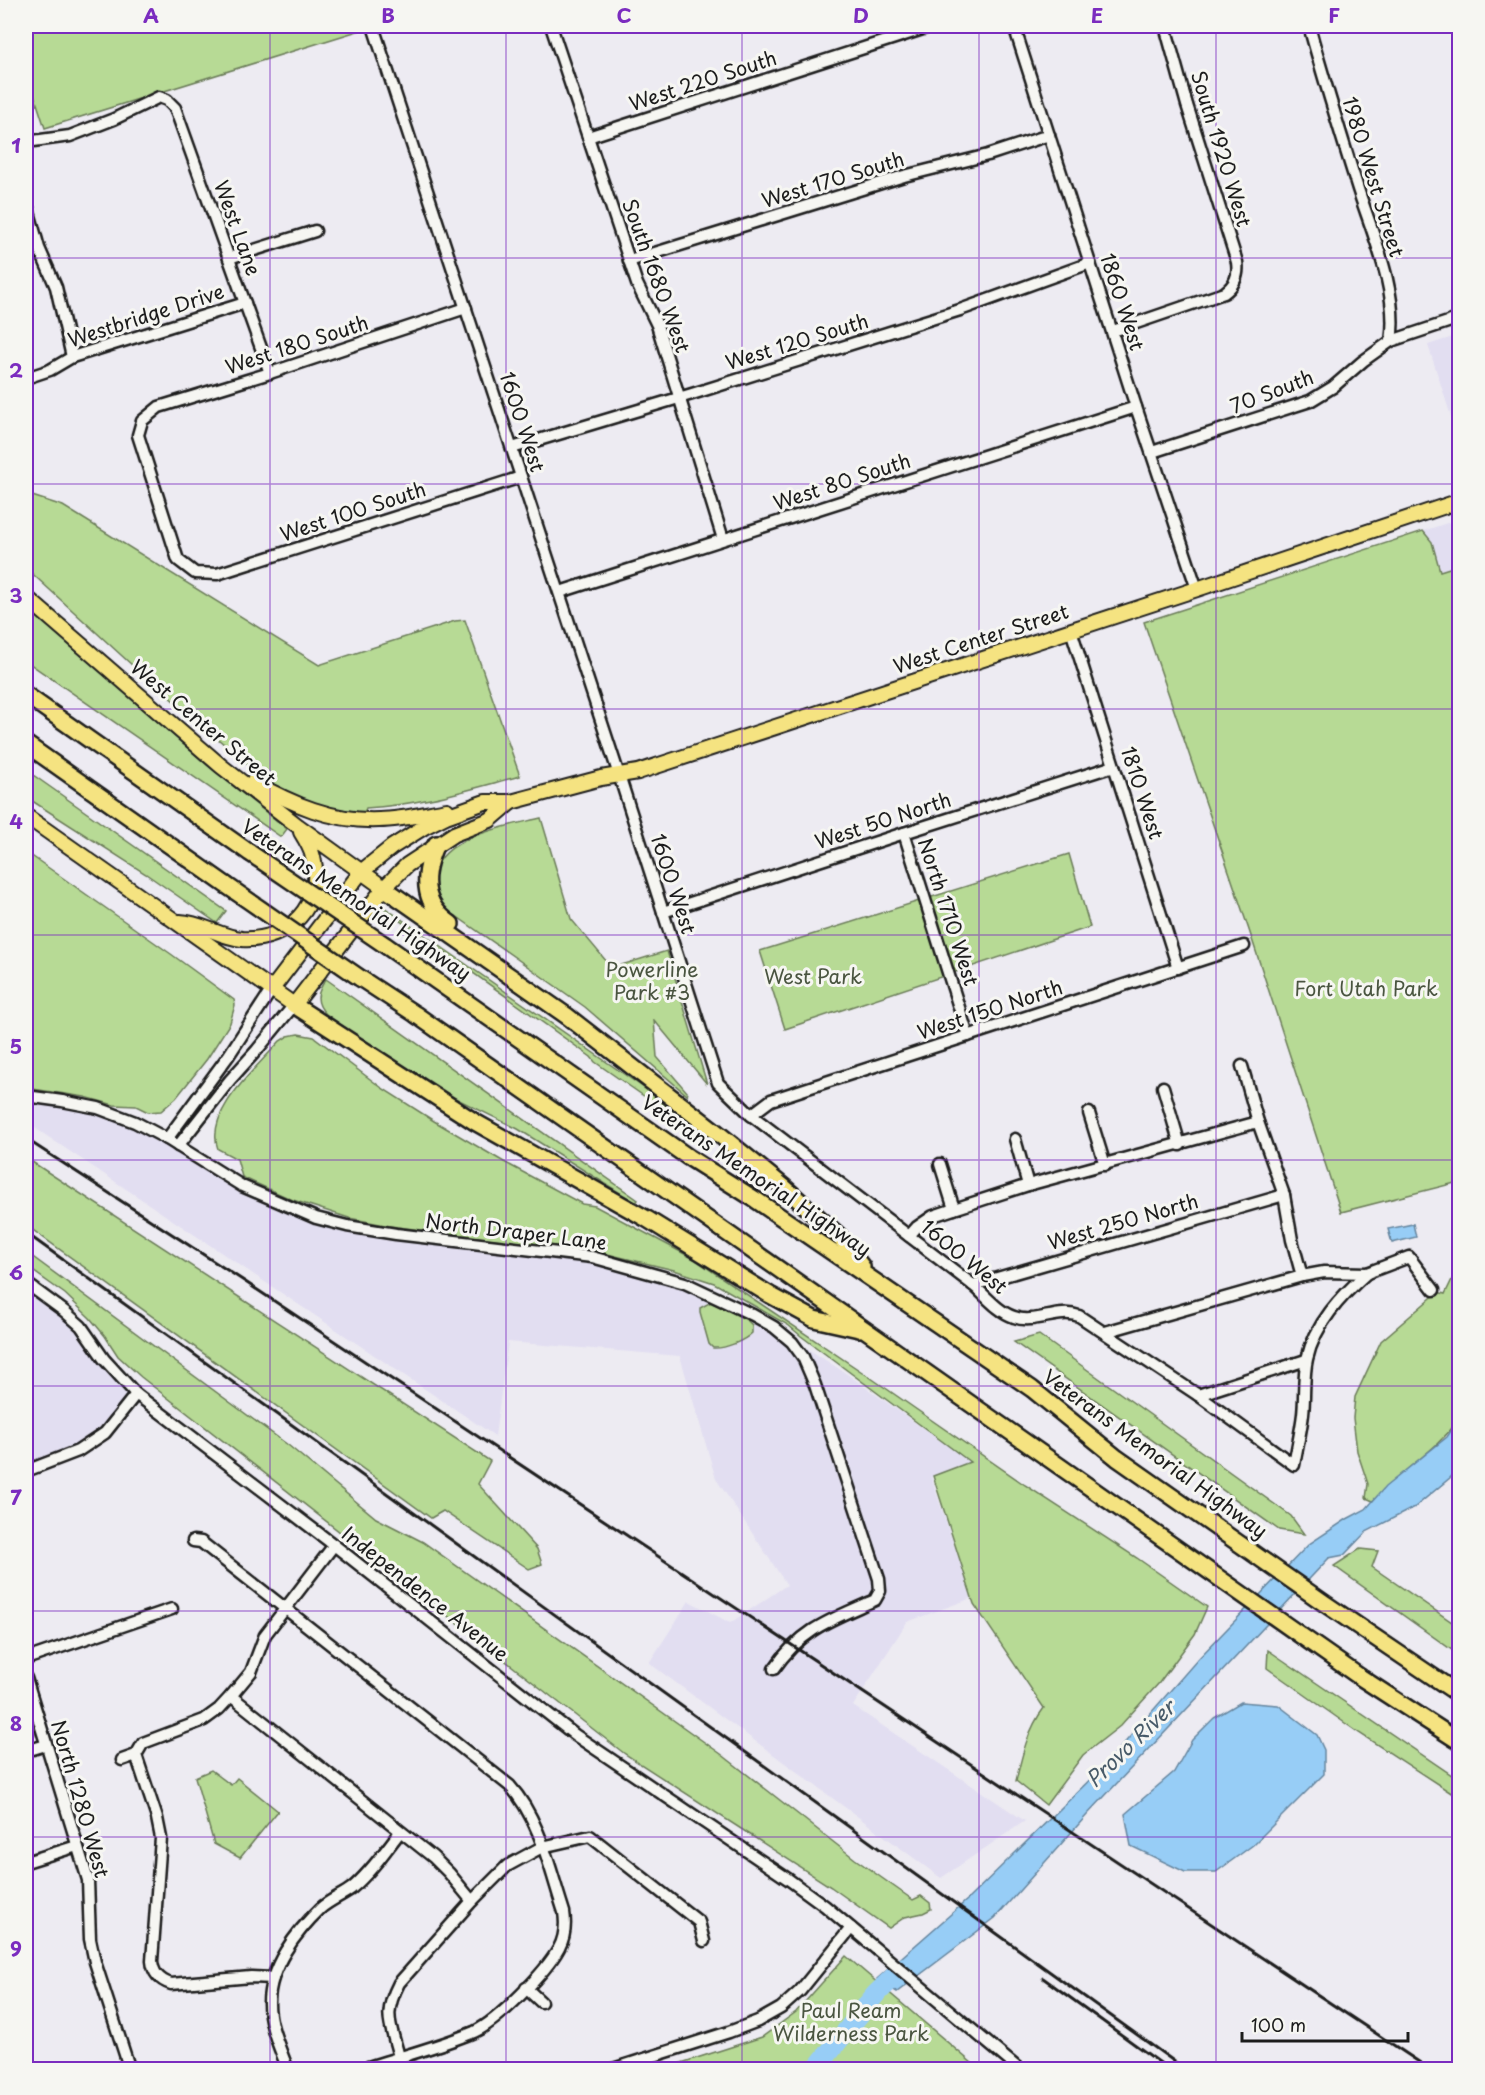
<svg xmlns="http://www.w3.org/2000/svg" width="1485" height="2095" viewBox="0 0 1485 2095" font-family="'Playpen Sans',sans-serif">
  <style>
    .built { fill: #e2def1 }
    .green { fill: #b7da95; stroke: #6a7b58; stroke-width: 1.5 }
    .water { fill: #97cdf6; stroke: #66869f; stroke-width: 1.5 }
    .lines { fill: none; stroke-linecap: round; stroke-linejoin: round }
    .river { stroke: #97cdf6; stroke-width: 20 }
    .minor-casing { stroke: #1c1c1c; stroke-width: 15 }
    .major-casing { stroke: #1c1c1c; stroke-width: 18 }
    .highway-casing { stroke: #1c1c1c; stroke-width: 20 }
    .minor { stroke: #f6f6f2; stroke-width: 10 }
    .major { stroke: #f5e381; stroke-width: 14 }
    .highway { stroke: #f5e381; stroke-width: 15 }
    .rail { stroke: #1c1c1c; stroke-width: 3 }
    .highway-bridge-casing { stroke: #1c1c1c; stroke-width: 20; stroke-linecap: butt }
    .highway-bridge { stroke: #f5e381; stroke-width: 15 }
    .grid { fill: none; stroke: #7b2cbf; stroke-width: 1.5; stroke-opacity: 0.55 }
    .labels { text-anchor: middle; stroke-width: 6; stroke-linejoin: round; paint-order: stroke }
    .street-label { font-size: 20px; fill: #1c1c1c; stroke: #f6f6f2 }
    .park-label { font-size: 20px; fill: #4a5540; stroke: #f6f6f2 }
    .water-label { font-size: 21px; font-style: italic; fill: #475a68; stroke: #f6f6f2 }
    .neatline { fill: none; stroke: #7b2cbf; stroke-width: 2 }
    .grid-label { font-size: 20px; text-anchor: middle; font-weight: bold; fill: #7b2cbf }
  </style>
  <rect width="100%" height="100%" fill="#edebf2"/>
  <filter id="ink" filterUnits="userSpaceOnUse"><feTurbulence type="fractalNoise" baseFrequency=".0167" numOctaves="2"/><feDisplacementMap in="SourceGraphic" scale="12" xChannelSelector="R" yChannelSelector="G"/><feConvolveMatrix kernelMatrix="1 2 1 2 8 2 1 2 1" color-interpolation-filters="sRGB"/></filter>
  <g filter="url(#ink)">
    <g class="built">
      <polygon points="1459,335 1460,335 1459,441 1428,345"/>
      <polygon points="1459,519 1459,565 1440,571 1432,542 1423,531"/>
      <polygon points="26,1096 135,1122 242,1186 316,1218 592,1257 685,1283 774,1327 847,1374 970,1462 931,1477 972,1598 907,1622 853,1706 1025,1821 941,1878 649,1663 689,1601 730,1623 787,1585 716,1479 680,1356 508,1342 495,1436 26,1122"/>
      <polygon points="26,1283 64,1311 136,1394 105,1433 26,1471"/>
    </g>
    <g class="green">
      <polygon points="26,26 360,26 361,30 45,128 26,70"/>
      <path d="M26,494L63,506L319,665L455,621L465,620L520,776C467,790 420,805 366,808L364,813L311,804L267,781L133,666L26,568Z"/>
      <polygon points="1423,531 1432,542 1440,571 1459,565 1459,1182 1341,1212 1249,930 1144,622"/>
      <polygon points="26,606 207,765 287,829 281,837 26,661"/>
      <polygon points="26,770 226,911 217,923 146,874 26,797"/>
      <path d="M541,818L571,919L612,968L667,951L707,1084L654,1020L657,1057L688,1093L687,1095L585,1007L449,911C440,903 435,894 434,882C431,837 509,826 541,818Z"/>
      <polygon points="26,852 171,954 234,1000 235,1005 230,1023 207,1059 176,1098 161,1111 148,1112 136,1106 114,1105 85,1097 26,1088"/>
      <polygon points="1069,854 1090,927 785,1029 760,951"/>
      <polygon points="384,907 644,1088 673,1112 671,1115 595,1062 591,1057 382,908"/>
      <path d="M326,979L638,1200L636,1203L518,1129L453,1097L390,1059L326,1014C314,1002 317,992 326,979Z"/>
      <path d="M298,1034L314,1037L382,1088L434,1121L504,1162L582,1204L595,1206L694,1259L871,1378L1025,1485L1137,1558L1207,1607L1195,1634L1159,1683L1120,1726L1083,1755L1046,1805L1016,1781C1022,1755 1028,1729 1044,1708L974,1604L933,1476L970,1462L801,1336L788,1325L714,1283L674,1270L603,1253L390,1226L349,1218L293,1200L242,1177L237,1159L218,1149C204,1111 257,1068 280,1041L288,1036Z"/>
      <polygon points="26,1158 490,1461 478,1484 537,1549 542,1564 529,1569 443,1511 431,1518 26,1225"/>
      <polygon points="26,1252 288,1445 376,1518 423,1542 721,1754 855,1859 913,1900 921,1896 930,1903 931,1909 923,1913 905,1917 889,1928 831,1887 625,1754 141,1377 118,1356 105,1336 90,1318 65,1294 26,1266"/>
      <path d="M1459,1265V1419C1436,1452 1399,1471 1373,1501L1366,1498L1368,1484L1357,1451L1353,1418L1355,1397L1381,1341L1438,1292L1445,1294Z"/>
      <path d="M711,1302L747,1320L752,1325V1333C744,1341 725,1349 713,1348L709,1344L700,1312V1308Z"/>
      <polygon points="1039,1335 1291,1516 1304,1534 1279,1530 1014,1342"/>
      <polygon points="1360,1549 1378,1551 1372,1567 1459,1627 1459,1655 1334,1566"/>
      <polygon points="1268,1650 1459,1780 1459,1798 1359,1733 1267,1668"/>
      <polygon points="211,1770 231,1785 237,1778 278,1811 240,1858 214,1844 195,1777"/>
      <polygon points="846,1956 979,2069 674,2070 672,2066 762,2037 796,2012"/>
    </g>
    <g class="water">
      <polygon points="1413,1224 1416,1237 1392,1243 1388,1229"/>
      <polygon points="1459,1419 1459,1459 1451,1477 1415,1507 1366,1532 1344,1555 1329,1558 1087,1815 995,1918 897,1992 877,1979 967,1900 1107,1763 1198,1659 1309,1544 1347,1519 1366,1509 1385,1487 1447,1437"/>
      <polygon points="1241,1702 1278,1705 1317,1735 1324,1750 1324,1774 1253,1845 1216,1872 1185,1872 1131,1846 1125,1814 1174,1772 1192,1740 1214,1718"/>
    </g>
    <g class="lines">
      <polyline class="river" points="815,2070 875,1995 904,1967"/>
      <g class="minor-casing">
        <g id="minor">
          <path d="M373,26L619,775L718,1083L751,1115L973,1285C985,1295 998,1312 1014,1317C1035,1325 1058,1308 1079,1316L1198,1395L1294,1465C1297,1448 1301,1431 1303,1414C1305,1396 1303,1376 1307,1359C1315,1324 1341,1296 1367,1273"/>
          <polyline points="551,26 637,284 657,325 723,539"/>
          <polyline points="1014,26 1136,407 1197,589"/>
          <path d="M1309,26C1324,80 1341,135 1358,189C1373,235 1399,293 1391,341"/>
          <polyline points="588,137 932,26"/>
          <polyline points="26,142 70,136 114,119 159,97 167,100 175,108 270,373"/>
          <polyline points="26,201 39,248 56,287 72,357"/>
          <polyline points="229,258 315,231"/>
          <polyline points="629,261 904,176 988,155 1049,135"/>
          <polyline points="466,308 270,373 159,407 142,421 138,435 178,560 195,573 217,574 521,477"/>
          <path d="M1113,331L1224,293C1235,285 1239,276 1237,262L1187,105L1165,26"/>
          <polyline points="26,378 50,370 72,357 245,303"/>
          <polyline points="512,448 692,394 960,310 1090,263"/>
          <polyline points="1152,452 1310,401 1333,387 1363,361 1391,341 1460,318"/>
          <polyline points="560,592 1136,407"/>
          <polyline points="1071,630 1178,968"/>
          <polyline points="904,833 968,1036"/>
          <polyline points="663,912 904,833 1114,766"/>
          <polyline points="1242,1066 1258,1122 1284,1195 1292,1240 1302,1276"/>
          <polyline points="1163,1087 1180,1145"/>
          <path d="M26,1096L62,1101L98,1108L135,1122L167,1139L242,1186L316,1218L347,1226L396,1234L592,1257L685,1283L753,1315L774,1327L792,1342L803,1357L815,1385L879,1579L880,1591L875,1600C833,1619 802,1628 774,1669"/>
          <polyline points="1089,1113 1105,1165"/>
          <polyline points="751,1115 771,1100 1244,946"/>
          <polyline points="167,1139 229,1055 272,989"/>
          <polyline points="1015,1139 1028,1185"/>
          <polyline points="178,1146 230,1080 257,1050 294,1005"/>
          <polyline points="940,1164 954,1209"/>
          <polyline points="909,1236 917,1227 933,1216 954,1209 1028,1185 1258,1122"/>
          <polyline points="26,1283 64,1311 81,1326 104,1359 136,1394 334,1545 575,1735 788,1879 825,1906 1020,2070"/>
          <polyline points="973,1285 1284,1195"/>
          <polyline points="1105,1332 1302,1276 1324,1272 1367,1273 1409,1257 1434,1290"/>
          <polyline points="1198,1395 1306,1360"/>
          <polyline points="26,1471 78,1451 105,1433 136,1394"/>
          <path d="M193,1541L201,1542L510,1786C540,1819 550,1870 564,1912C566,1925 565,1937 559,1948C546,1972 498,2021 474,2032C439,2047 395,2058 359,2070"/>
          <polyline points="26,1659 172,1609"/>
          <polyline points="26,1678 88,1880 90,1939 95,1962 130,2070"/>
          <polyline points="231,1696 433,1857 449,1873 472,1901"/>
          <polyline points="26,1751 46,1745"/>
          <polyline points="122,1760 136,1755"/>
          <polyline points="26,1862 77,1846"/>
          <path d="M273,1978L251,1977L171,1984C159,1980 153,1973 152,1961L161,1838L157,1818L136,1755L143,1743L204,1720L219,1709L231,1696L251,1672L265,1635L334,1545"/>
          <polyline points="526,1988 541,2002"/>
          <path d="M399,2057C391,2024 382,2016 399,1983L472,1901L507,1866L542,1847L590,1836L699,1922L704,1941"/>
          <path d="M288,2070C280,2048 269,2026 269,2003C269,1967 296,1932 321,1908C330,1900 343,1895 352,1888C371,1872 385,1851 400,1832"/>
          <polyline points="610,2070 729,2032 758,2021 781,2008 800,1991 851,1928"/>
        </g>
      </g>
      <g class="major-casing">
        <g id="major">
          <polyline points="26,597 221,766 298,826 384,888"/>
          <path d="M253,782C292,804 333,822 379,820C402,820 424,814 447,810"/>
          <polyline points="26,816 294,1005 384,888 407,865 454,834 490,820 511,802"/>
          <path d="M180,922C202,923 220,937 242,939C289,942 325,904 313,857C311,848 306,840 301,832"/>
          <polyline points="272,989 361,872 392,847 424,827 446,816 485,802 511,802 601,778 638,772 1197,589 1460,501"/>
        </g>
      </g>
      <g class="highway-casing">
        <g id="highway">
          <polyline points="26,695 250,853"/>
          <polyline points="26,744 226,885"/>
          <path d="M436,844C422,875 421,903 451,924"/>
          <polyline points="384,888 567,1016 720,1135 784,1187 838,1235 862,1267"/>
          <polyline points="385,945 688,1157 756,1200 1032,1389 1117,1458 1324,1603 1460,1695"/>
          <polyline points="360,978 415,1014 1360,1677 1460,1742"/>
          <polyline points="294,1005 475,1122 647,1219 770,1295 814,1319 859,1329"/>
        </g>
      </g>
      <use href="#minor" class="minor"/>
      <use href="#major" class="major"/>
      <use href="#highway" class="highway"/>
      <g class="rail">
        <polyline points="26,1139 247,1283 1431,2070"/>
        <polyline points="26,1233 1186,2070"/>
        <polyline points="1043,1978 1170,2070"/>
      </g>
      <g class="highway-bridge-casing">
        <g id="highway-bridge">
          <polyline points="250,853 385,945"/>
          <polyline points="226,885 360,978"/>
        </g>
      </g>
      <use href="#highway-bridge" class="highway-bridge"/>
    </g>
  </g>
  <path class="grid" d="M270,26V2070M506,26V2070M742,26V2070M979,26V2070M1216,26V2070M26,258H1460M26,484H1460M26,709H1460M26,935H1460M26,1160H1460M26,1386H1460M26,1611H1460M26,1837H1460"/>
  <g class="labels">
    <g class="street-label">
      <text transform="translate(703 81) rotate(-18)" y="7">West 220 South</text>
      <text transform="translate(1221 149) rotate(73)" y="7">South 1920 West</text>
      <text transform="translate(1373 177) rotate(73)" y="7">1980 West Street</text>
      <text transform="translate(833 180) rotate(-17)" y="7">West 170 South</text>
      <text transform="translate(237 228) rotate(70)" y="7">West Lane</text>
      <text transform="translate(656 276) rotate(70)" y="7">South 1680 West</text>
      <text transform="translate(1122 302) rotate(72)" y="7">1860 West</text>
      <text transform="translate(146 316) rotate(-18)" y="7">Westbridge Drive</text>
      <text transform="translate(797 342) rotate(-17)" y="7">West 120 South</text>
      <text transform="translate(297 345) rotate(-18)" y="7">West 180 South</text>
      <text transform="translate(1272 392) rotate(-21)" y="7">70 South</text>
      <text transform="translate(522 422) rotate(72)" y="7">1600 West</text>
      <text transform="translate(842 482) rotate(-18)" y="7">West 80 South</text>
      <text transform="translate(353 512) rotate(-18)" y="7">West 100 South</text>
      <text transform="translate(981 639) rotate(-18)" y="7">West Center Street</text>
      <text transform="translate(203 723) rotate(40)" y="7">West Center Street</text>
      <text transform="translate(1142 793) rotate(72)" y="7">1810 West</text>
      <text transform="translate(883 821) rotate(-18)" y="7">West 50 North</text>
      <text transform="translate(673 884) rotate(72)" y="7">1600 West</text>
      <text transform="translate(356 900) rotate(34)" y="7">Veterans Memorial Highway</text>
      <text transform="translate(948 912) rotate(72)" y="7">North 1710 West</text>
      <text transform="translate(990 1010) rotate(-18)" y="7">West 150 North</text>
      <text transform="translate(756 1176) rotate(34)" y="7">Veterans Memorial Highway</text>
      <text transform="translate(1123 1222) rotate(-16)" y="7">West 250 North</text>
      <text transform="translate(516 1232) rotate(7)" y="7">North Draper Lane</text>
      <text transform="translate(964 1257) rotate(39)" y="7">1600 West</text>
      <text transform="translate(1155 1454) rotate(36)" y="7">Veterans Memorial Highway</text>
      <text transform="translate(425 1594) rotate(38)" y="7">Independence Avenue</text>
      <text transform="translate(80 1799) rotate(74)" y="7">North 1280 West</text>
    </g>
    <g class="park-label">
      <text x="652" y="977">Powerline<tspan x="652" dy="23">Park #3</tspan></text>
      <text x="813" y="984">West Park</text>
      <text x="1366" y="996">Fort Utah Park</text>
      <text x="851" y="2018">Paul Ream<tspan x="851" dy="23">Wilderness Park</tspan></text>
    </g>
    <g class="water-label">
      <text transform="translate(1131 1744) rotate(-44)" y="7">Provo River</text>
    </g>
  </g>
  <rect width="1485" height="2095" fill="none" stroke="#f6f6f2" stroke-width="66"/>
  <path d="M1242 2032v9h166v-9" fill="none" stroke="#1c1c1c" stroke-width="3"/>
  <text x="1251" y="2032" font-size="18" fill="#1c1c1c" stroke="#f6f6f2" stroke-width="4.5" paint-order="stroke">100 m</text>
  <rect x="33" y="33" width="1419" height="2029" class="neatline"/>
  <g class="grid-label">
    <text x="151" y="23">A</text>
    <text x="388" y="23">B</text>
    <text x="624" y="23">C</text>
    <text x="861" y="23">D</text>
    <text x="1097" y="23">E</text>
    <text x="1334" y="23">F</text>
    <text x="16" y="153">1</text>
    <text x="16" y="378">2</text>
    <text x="16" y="603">3</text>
    <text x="16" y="829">4</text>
    <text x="16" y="1054">5</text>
    <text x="16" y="1280">6</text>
    <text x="16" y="1505">7</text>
    <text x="16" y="1731">8</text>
    <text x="16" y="1956">9</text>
  </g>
</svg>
